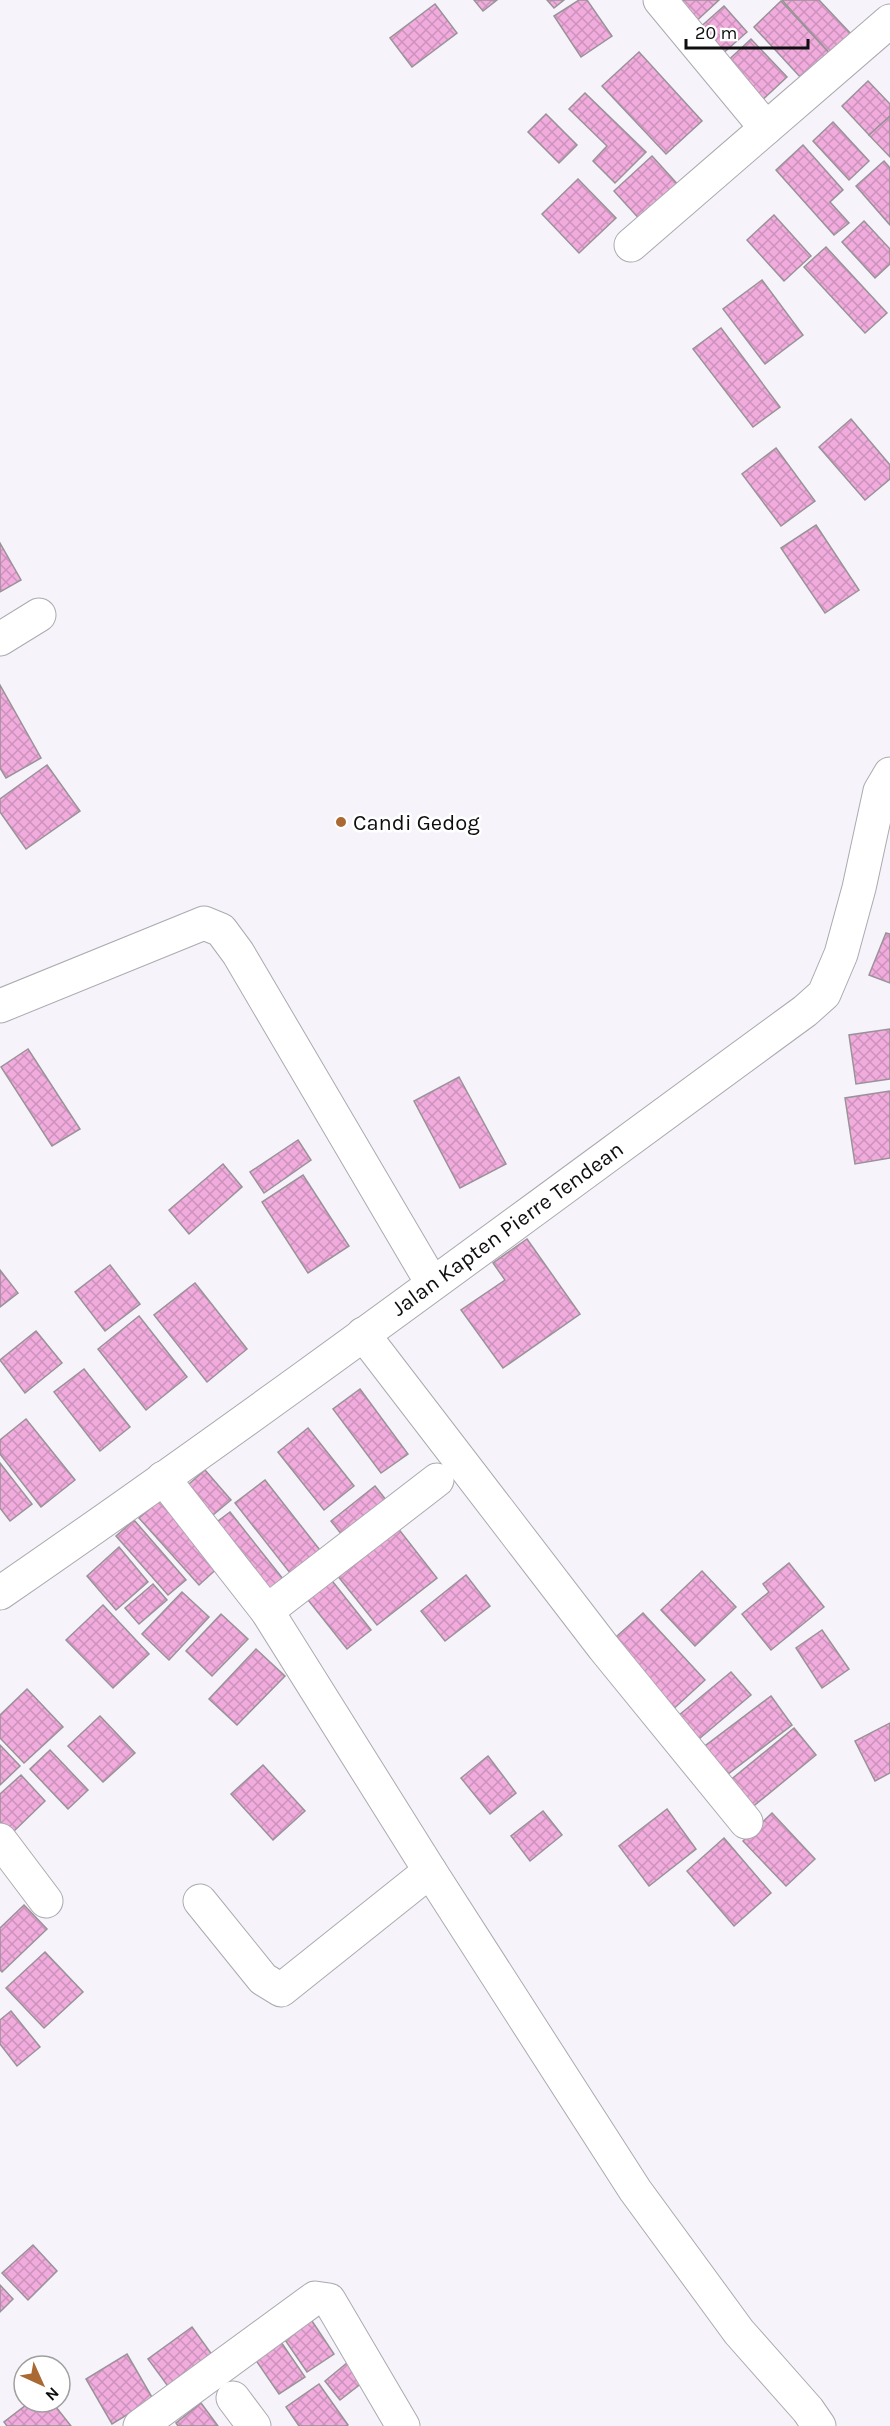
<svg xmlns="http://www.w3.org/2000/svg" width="890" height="2426" viewBox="0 0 890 2426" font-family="Karla,sans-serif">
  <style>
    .building { fill: url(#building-cross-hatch); stroke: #999397; stroke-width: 1.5 }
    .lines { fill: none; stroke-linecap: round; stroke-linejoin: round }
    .minor-casing { stroke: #abaaaf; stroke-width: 35 }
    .minor { stroke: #fff; stroke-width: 33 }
    .poi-dot { fill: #aa6933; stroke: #fff; stroke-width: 2 }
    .labels { text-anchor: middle; stroke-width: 5; stroke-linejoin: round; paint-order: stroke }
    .poi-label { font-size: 22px; fill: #0e0e10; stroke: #fff; text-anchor: start }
    .street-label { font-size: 22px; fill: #0e0e10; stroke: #fff }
  </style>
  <defs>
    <pattern id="building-cross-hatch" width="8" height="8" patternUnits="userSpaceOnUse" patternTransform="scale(1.5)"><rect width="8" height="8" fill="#f1abdc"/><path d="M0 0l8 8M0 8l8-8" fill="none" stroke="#cd92bc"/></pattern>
  </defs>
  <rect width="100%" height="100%" fill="#f6f4fa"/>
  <g class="building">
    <polygon points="474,0 497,0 483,11"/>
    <polygon points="547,0 564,0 554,8"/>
    <polygon points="579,0 587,0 612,36 581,57 554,16"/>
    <polygon points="669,0 719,0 692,25"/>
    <polygon points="782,0 819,0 852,35 831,55"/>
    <polygon points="781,1 831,55 803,80 754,27"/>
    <polygon points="435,4 457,33 412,67 390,38"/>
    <polygon points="724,6 747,32 720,56 697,30"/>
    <polygon points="751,39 787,77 757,105 721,67"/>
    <polygon points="639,52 702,121 666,154 602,86"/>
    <polygon points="868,81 890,104 890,116 869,135 842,106"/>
    <polygon points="585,93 646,152 615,183 593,161 607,146 569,109"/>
    <polygon points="546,114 577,145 559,163 528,132"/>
    <polygon points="890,116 890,157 869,135"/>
    <polygon points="833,122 869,161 849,180 813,141"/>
    <polygon points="803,145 843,190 830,202 849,223 834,235 776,170"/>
    <polygon points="652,156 681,188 643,223 614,191"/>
    <polygon points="884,161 890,168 890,225 856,186"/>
    <polygon points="578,179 616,218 579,253 542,214"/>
    <polygon points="774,215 811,256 784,281 747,240"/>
    <polygon points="864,221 890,249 890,264 875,278 842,242"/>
    <polygon points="826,247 887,313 865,333 804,267"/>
    <polygon points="762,280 803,335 765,364 723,309"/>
    <polygon points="721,328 780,407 753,427 693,349"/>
    <polygon points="851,419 890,465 890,479 865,500 819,447"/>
    <polygon points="776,448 815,501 781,526 742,474"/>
    <polygon points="816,525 859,590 825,613 781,548"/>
    <polygon points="0,543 21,580 0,592"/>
    <polygon points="0,685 41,758 6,778 0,768"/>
    <polygon points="47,765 80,811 26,849 0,812 0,799"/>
    <polygon points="886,933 890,934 890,983 869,975"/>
    <polygon points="890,1029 890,1079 856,1084 849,1035"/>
    <polygon points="28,1049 80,1129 52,1146 1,1067"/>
    <polygon points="459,1077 506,1164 460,1188 414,1101"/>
    <polygon points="890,1091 890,1158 855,1164 845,1098"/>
    <polygon points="298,1140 311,1160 264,1193 250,1172"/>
    <polygon points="223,1164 242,1187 189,1234 169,1210"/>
    <polygon points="303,1175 349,1246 308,1273 262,1202"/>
    <polygon points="527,1239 580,1314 503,1368 461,1310 505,1280 493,1263"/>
    <polygon points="110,1265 140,1304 105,1331 75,1292"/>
    <polygon points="0,1270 18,1293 0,1307"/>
    <polygon points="195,1283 247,1349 207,1382 154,1315"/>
    <polygon points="139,1316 187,1377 146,1410 98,1349"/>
    <polygon points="36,1331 62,1363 25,1393 0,1360"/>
    <polygon points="84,1369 130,1427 100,1451 54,1392"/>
    <polygon points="360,1389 408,1454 381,1473 333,1409"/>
    <polygon points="26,1419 75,1480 41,1507 0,1454 0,1440"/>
    <polygon points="308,1428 354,1486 324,1510 278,1452"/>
    <polygon points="0,1463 32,1504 10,1521 0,1508"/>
    <polygon points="205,1470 231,1500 207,1520 182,1490"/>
    <polygon points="265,1480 323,1554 294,1578 235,1503"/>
    <polygon points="375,1486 390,1505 346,1540 331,1521"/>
    <polygon points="164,1497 223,1563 199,1585 139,1518"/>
    <polygon points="230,1512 283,1579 264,1594 210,1527"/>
    <polygon points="134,1520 186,1580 168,1595 116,1536"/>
    <polygon points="397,1527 437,1578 377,1625 337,1575"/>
    <polygon points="119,1547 148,1582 116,1610 87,1576"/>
    <polygon points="789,1563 824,1607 771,1650 742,1614 769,1592 763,1584"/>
    <polygon points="702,1571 736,1607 695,1646 661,1610"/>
    <polygon points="466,1575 490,1606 445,1641 421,1611"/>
    <polygon points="329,1577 371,1630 347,1649 305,1596"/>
    <polygon points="153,1584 167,1600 139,1624 125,1608"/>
    <polygon points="182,1592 209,1617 169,1660 142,1634"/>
    <polygon points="103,1605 149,1654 113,1688 66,1640"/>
    <polygon points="643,1613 705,1680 669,1713 608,1644"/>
    <polygon points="221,1614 248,1639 212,1676 186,1651"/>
    <polygon points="822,1630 849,1669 822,1688 796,1648"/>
    <polygon points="256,1649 285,1676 237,1725 209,1699"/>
    <polygon points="731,1672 751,1695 693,1744 673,1720"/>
    <polygon points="27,1689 63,1727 24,1763 0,1738 0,1715"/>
    <polygon points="771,1696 792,1725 719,1781 697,1752"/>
    <polygon points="100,1716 135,1753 103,1782 68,1746"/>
    <polygon points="890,1723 890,1773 875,1781 855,1741"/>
    <polygon points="794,1728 816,1755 750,1809 728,1782"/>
    <polygon points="0,1745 20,1766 0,1785"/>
    <polygon points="50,1750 88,1790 68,1809 30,1769"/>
    <polygon points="488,1756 516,1793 490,1814 461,1778"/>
    <polygon points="263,1765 305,1811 273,1840 231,1794"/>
    <polygon points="21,1775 45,1801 11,1834 0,1822 0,1794"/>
    <polygon points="667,1809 696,1849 649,1886 619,1846"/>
    <polygon points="543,1811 562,1835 530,1861 511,1836"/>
    <polygon points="772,1813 815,1859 786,1886 743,1841"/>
    <polygon points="724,1838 771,1893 734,1926 687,1871"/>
    <polygon points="24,1905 47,1929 2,1972 0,1970 0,1928"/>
    <polygon points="45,1952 83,1992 44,2028 6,1988"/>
    <polygon points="11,2011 40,2047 17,2066 0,2044 0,2020"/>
    <polygon points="33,2245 57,2271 28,2300 2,2273"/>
    <polygon points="0,2285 13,2299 0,2312"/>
    <polygon points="310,2318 334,2354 307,2372 283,2337"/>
    <polygon points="192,2327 213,2356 170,2389 148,2359"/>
    <polygon points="281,2342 305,2377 279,2394 255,2359"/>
    <polygon points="127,2354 153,2399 112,2424 86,2379"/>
    <polygon points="348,2362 363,2382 340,2400 325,2381"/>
    <polygon points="319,2384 348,2425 347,2426 299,2426 286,2407"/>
    <polygon points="30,2402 52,2402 71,2426 7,2426 4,2422"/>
    <polygon points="201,2403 218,2426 178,2426 176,2423"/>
  </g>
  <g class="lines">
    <g class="minor-casing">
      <g id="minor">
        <polyline points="660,0 766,128"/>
        <polyline points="631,245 890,21"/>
        <polyline points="0,639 39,615"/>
        <polyline points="0,1006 204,923 221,930 238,953 432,1283"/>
        <polyline points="363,1334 604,1648 746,1822"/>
        <polyline points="163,1478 267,1611 430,1871 635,2190 739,2332 808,2410 819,2426"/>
        <path d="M0,1593C273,1405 538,1206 805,1011L824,994L841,954L859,888L880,791L890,774"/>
        <polyline points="267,1611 437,1480"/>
        <polyline points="0,1840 46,1901"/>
        <polyline points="200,1901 263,1979 281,1990 430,1871"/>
        <polyline points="233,2398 254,2426"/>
        <polyline points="140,2426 315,2298 329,2300 403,2426"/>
      </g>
    </g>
    <use href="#minor" class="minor"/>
  </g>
  <circle class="poi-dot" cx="341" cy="822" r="6"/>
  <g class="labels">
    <g class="poi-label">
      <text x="353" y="830">Candi Gedog</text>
    </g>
    <g class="street-label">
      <text transform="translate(507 1228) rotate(-36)" y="8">Jalan Kapten Pierre Tendean</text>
    </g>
  </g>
  <g transform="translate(42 2384) rotate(135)"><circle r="28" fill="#ffffff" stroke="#9f9f9f" stroke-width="1.5"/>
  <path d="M0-4.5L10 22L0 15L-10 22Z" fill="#aa6933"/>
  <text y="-9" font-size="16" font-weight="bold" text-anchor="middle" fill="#0e0e10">N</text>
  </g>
  <path d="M686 39v9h122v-9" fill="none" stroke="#0e0e10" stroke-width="3"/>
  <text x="695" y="39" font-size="18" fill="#0e0e10" stroke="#ffffff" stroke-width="4.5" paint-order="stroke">20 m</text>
</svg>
